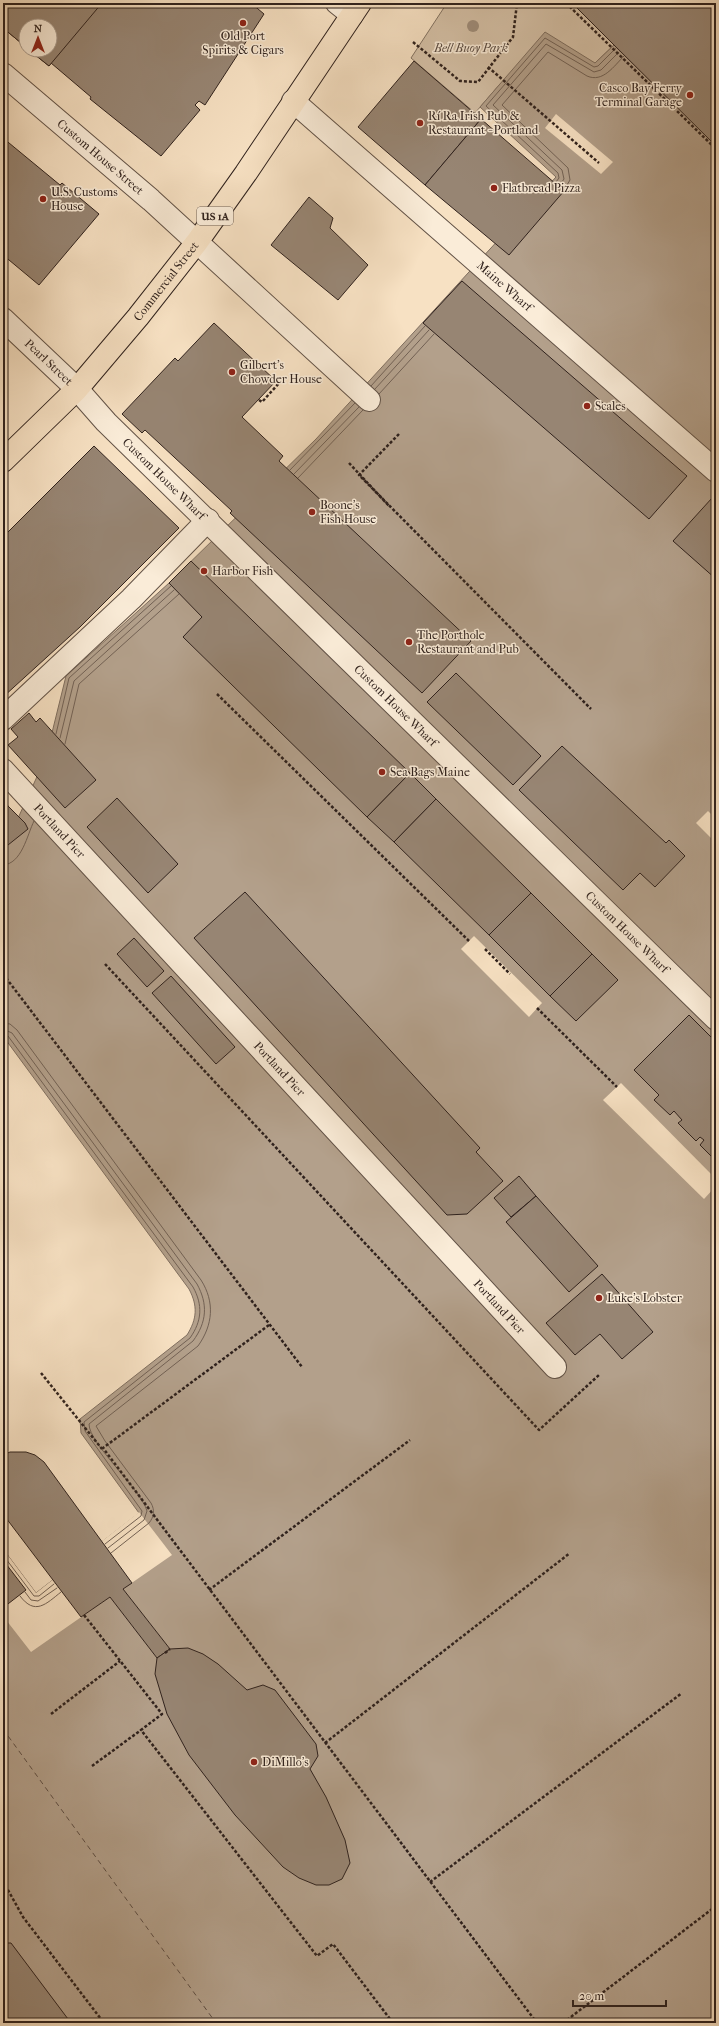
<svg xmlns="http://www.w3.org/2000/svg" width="719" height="2026" viewBox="0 0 719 2026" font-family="'IM FELL French Canon',serif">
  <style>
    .green { fill: #d5c1a7; stroke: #827262 }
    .water { fill: #b3a08b; stroke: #7f6e5f }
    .pier { fill: #f7e1c3 }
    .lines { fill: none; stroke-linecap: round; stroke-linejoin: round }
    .shore { stroke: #726154; stroke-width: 1 }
    .ferry { stroke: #5e4e44; stroke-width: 1; stroke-dasharray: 5 4; stroke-linecap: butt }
    .building { fill: #978573; stroke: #30221d }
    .minor-casing { stroke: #625246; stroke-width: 24 }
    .major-casing { stroke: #30221d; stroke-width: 24 }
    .path { stroke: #30221d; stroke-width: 2.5; stroke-dasharray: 3 2; stroke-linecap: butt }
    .minor { stroke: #faecd8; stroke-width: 22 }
    .major { stroke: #f7e1c3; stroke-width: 22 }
    .path-bridge { stroke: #30221d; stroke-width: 2.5; stroke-dasharray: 3 2; stroke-linecap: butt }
    .tree { fill: #a08e7b }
    .poi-dot { fill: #8f2418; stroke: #faecd8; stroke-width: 1.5 }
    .labels { text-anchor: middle; stroke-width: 3; stroke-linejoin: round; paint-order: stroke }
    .shield { fill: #faecd8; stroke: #6d5f55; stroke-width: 1 }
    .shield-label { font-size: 11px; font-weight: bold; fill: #30221d }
    .poi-label { font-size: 12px; fill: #30221d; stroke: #faecd8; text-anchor: start }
    .park-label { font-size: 12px; font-style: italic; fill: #594a40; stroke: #faecd8 }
    .street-label { font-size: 12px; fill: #30221d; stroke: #faecd8 }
  </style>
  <rect width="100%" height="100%" fill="#f7e1c3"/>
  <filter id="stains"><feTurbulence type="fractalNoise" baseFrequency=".005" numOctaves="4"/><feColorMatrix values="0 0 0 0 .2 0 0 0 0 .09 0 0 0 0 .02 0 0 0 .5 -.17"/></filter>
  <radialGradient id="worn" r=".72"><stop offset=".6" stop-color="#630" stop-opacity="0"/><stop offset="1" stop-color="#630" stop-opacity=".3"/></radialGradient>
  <polygon class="green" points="447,3 572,3 614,45 595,63 500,84 475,113 411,58"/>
  <path class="water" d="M664,3H716V2023H3V1549L36,1593L139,1513L81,1433L80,1419L187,1335C197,1319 198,1306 189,1289L3,1036V851L46,757L66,676L169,583L316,439L556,177L480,107L545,32L595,63L614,45Z"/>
  <g class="pier">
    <polygon points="556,114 613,162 601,174 545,128"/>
    <polygon points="708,811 716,819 716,843 696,823"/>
    <polygon points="474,936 542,1003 529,1017 461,949"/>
    <polygon points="621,1083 716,1179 716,1186 704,1199 603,1100"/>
    <polygon points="139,1512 172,1555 123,1589 170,1649 157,1658 110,1597 31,1652 3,1616 3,1549 36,1593"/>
  </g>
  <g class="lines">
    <g class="shore">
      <polyline points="556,182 559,178 558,173 486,106 545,38 594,67 598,66 616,48"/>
      <polyline points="559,186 564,179 562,170 493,105 546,44 594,72 601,70 619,52"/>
      <path d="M564,190L570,180L568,168L502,105L548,52L587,76C603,83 614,66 624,56"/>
      <polyline points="371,386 425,326"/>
      <polyline points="375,389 429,330"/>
      <polyline points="379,394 434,334"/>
      <polyline points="290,470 355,403"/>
      <polyline points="294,474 359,407"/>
      <polyline points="298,478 363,410"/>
      <polyline points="56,734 69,678 171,586"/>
      <polyline points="60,738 74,681 174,590"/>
      <polyline points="65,744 79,684 179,594"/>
      <path d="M3,865C22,864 27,835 34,821"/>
      <path d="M3,1023L10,1024L17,1030L201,1280C215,1302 213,1325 198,1346L96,1426L105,1441L151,1503C155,1510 154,1517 149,1523L111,1553"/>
      <path d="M3,1029L12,1033L197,1284C208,1304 207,1322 193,1341L89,1424C89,1444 141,1489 147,1511L144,1520L108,1548"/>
      <path d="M3,1034L8,1036L193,1287C203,1305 202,1321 190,1338L84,1422L85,1431L142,1511L141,1516L105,1544"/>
      <polyline points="3,1555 34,1596 39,1596 54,1584"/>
      <polyline points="25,1592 31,1600 38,1601 57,1588"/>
      <path d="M20,1596C35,1616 46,1604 61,1592"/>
    </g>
    <polyline class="ferry" points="3,1729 216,2023"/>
  </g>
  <g class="building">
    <polygon points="3,3 251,3 264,14 205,105 199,101 195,105 200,110 161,156 90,99 91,97 51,63 49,66 29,50 50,50 50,26 26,26 26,47 3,28"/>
    <polygon points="3,3 102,3 49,66 29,50 50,50 50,26 26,26 26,47 3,28"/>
    <polygon points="572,3 716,3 716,146 614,45"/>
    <polygon points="414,61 481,119 425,185 358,127"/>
    <polygon points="481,119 564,191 509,255 425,185"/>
    <polygon points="3,138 60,185 62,183 99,214 39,285 3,255"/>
    <polygon points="309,197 333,218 330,228 368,265 338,300 271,245"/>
    <polygon points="462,281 687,476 649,519 423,323"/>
    <polygon points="214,323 276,381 242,417 283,456 279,461 471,641 422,693 230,513 232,511 145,430 142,433 122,414 175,358 178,361"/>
    <polygon points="94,446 179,528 80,627 3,697 3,537"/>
    <polygon points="712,498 716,501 716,579 673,541"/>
    <polygon points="191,561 410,773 367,817 183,637 202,617 169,583"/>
    <polygon points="456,673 541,756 513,785 427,702"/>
    <polygon points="29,713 36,722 40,718 96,780 65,808 8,745 18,737 11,729"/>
    <polygon points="562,746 666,843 669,840 685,856 655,887 640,873 623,890 519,790"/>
    <polygon points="410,773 436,799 394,842 367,817"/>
    <polygon points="3,797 8,806 25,823 28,829 3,849"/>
    <polygon points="117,798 178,864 148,893 87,827"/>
    <polygon points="436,799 531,893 489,935 394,842"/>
    <polygon points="245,892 480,1148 476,1152 503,1181 467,1214 447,1215 194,938"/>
    <polygon points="531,893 592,954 550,996 489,935"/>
    <polygon points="134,938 164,971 147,987 117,954"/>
    <polygon points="592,954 618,980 576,1021 550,996"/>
    <polygon points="171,976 235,1047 216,1064 152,993"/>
    <polygon points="689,1015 716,1042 716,1161 700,1145 704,1140 700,1137 696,1141 678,1123 682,1120 674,1111 670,1115 654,1100 659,1095 634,1070"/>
    <polygon points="519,1176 536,1196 511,1217 494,1198"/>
    <polygon points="536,1196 598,1266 569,1292 506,1222"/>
    <polygon points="602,1274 653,1332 622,1359 600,1334 575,1355 546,1323"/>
    <polygon points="10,1452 26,1452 35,1455 44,1462 132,1583 123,1589 170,1649 157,1658 110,1597 81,1617 3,1514 3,1455"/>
    <polygon points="3,1560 26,1590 4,1607 3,1605"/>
    <polygon points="188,1648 203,1654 218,1664 247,1690 263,1685 275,1690 316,1744 318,1756 310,1769 326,1797 345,1840 350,1863 342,1879 329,1885 316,1885 299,1878 283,1867 235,1815 189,1755 167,1714 155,1674 157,1658 170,1649"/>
    <polygon points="3,1943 11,1943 71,2023 3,2023"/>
  </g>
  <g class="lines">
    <g class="minor-casing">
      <g id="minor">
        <polyline points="337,3 352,15"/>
        <path id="s1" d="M3,74L151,200L369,400"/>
        <path id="s2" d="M293,101L716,471"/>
        <path id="s3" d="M3,319L77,389L106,422L716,1019"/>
        <polyline points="3,719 131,599 208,520"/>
        <path id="s4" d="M3,770L555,1367"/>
      </g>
    </g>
    <g class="major-casing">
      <g id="major">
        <path id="s5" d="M3,461L77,389L138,317L197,242L246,173L360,3"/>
      </g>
    </g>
    <g class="path">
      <polyline points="566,3 716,149"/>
      <polyline points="413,42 460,81 478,82 513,37 517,3"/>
      <polyline points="488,67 599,163"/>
      <polyline points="259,400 262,402 280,382"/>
      <polyline points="399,434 359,475 591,709"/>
      <polyline points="217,694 469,941"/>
      <polyline points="485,949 510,974"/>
      <polyline points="105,964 539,1430 599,1375"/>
      <polyline points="3,974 302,1367"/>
      <polyline points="537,1008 617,1087"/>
      <polyline points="269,1325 103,1448 537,2023"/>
      <polyline points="41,1373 102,1449"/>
      <polyline points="209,1590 410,1440"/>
      <polyline points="84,1615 162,1714 141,1730 317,1956 333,1944 393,2023"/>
      <polyline points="165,1653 170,1649"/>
      <polyline points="51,1714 120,1661"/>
      <polyline points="325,1743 570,1553"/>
      <polyline points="92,1766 141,1730"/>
      <polyline points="3,1881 23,1917 104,2023"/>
      <polyline points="430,1882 682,1693"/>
      <polyline points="563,2023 716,1906"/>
    </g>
    <use href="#minor" class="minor"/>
    <use href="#major" class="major"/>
    <polyline class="path-bridge" points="349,463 390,507"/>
  </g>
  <circle class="tree" cx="473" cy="26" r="6"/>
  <g class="poi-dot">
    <circle cx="243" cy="23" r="4"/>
    <circle cx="690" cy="95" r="4"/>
    <circle cx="420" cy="123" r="4"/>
    <circle cx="494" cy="188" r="4"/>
    <circle cx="43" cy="199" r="4"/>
    <circle cx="232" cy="372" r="4"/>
    <circle cx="587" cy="406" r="4"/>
    <circle cx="312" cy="512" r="4"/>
    <circle cx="204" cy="571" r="4"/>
    <circle cx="409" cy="642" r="4"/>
    <circle cx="382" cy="772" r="4"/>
    <circle cx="599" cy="1298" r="4"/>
    <circle cx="254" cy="1762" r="4"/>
  </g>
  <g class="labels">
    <rect class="shield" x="197" y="207" width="36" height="18" rx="3"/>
    <g class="shield-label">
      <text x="215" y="220">US 1A</text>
    </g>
    <g class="poi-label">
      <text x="243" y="40" text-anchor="middle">Old Port<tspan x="243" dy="14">Spirits &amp; Cigars</tspan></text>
      <text x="682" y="92" text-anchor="end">Casco Bay Ferry<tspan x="682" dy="14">Terminal Garage</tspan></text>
      <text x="428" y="120">Rí Ra Irish Pub &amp;<tspan x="428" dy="14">Restaurant - Portland</tspan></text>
      <text x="502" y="192">Flatbread Pizza</text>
      <text x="51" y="196">U.S. Customs<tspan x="51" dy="14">House</tspan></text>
      <text x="240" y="369">Gilbert's<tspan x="240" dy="14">Chowder House</tspan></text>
      <text x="595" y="410">Scales</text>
      <text x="320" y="509">Boone's<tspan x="320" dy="14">Fish House</tspan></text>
      <text x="212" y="575">Harbor Fish</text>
      <text x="417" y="639">The Porthole<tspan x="417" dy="14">Restaurant and Pub</tspan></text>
      <text x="390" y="776">Sea Bags Maine</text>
      <text x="607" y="1302">Luke's Lobster</text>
      <text x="262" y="1766">DiMillo's</text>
    </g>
    <g class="park-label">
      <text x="471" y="52">Bell Buoy Park</text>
    </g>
    <g class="street-label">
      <text dy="4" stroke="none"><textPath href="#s1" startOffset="128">Custom House Street</textPath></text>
      <text dy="4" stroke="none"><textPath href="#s5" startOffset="243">Commercial Street</textPath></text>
      <text dy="4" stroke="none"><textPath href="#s2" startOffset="281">Maine Wharf</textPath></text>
      <text dy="4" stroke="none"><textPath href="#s3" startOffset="63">Pearl Street</textPath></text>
      <text dy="4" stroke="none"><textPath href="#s3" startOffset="227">Custom House Wharf</textPath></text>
      <text dy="4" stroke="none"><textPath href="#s3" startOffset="551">Custom House Wharf</textPath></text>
      <text dy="4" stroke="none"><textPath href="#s4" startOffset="83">Portland Pier</textPath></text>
      <text dy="4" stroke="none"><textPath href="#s3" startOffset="875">Custom House Wharf</textPath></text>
      <text dy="4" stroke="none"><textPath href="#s4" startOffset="407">Portland Pier</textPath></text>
      <text dy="4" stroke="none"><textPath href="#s4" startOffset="731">Portland Pier</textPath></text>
    </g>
  </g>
  <rect width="719" height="2026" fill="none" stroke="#f7e1c3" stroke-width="16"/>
  <rect x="4" y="4" width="711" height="2018" fill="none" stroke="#30221d" stroke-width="2"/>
  <rect x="8" y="8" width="703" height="2010" fill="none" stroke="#30221d"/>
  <g transform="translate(38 38)"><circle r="19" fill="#faecd8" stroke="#a99b8d"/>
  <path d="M0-3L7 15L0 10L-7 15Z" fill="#8f2418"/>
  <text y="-6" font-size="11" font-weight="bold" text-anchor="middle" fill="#30221d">N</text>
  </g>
  <path d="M573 2000v6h93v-6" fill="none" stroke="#30221d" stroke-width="2"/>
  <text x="579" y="2000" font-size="12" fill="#30221d" stroke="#faecd8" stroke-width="3" paint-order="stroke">20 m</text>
  <rect width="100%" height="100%" filter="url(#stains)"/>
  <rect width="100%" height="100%" fill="url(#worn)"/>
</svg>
